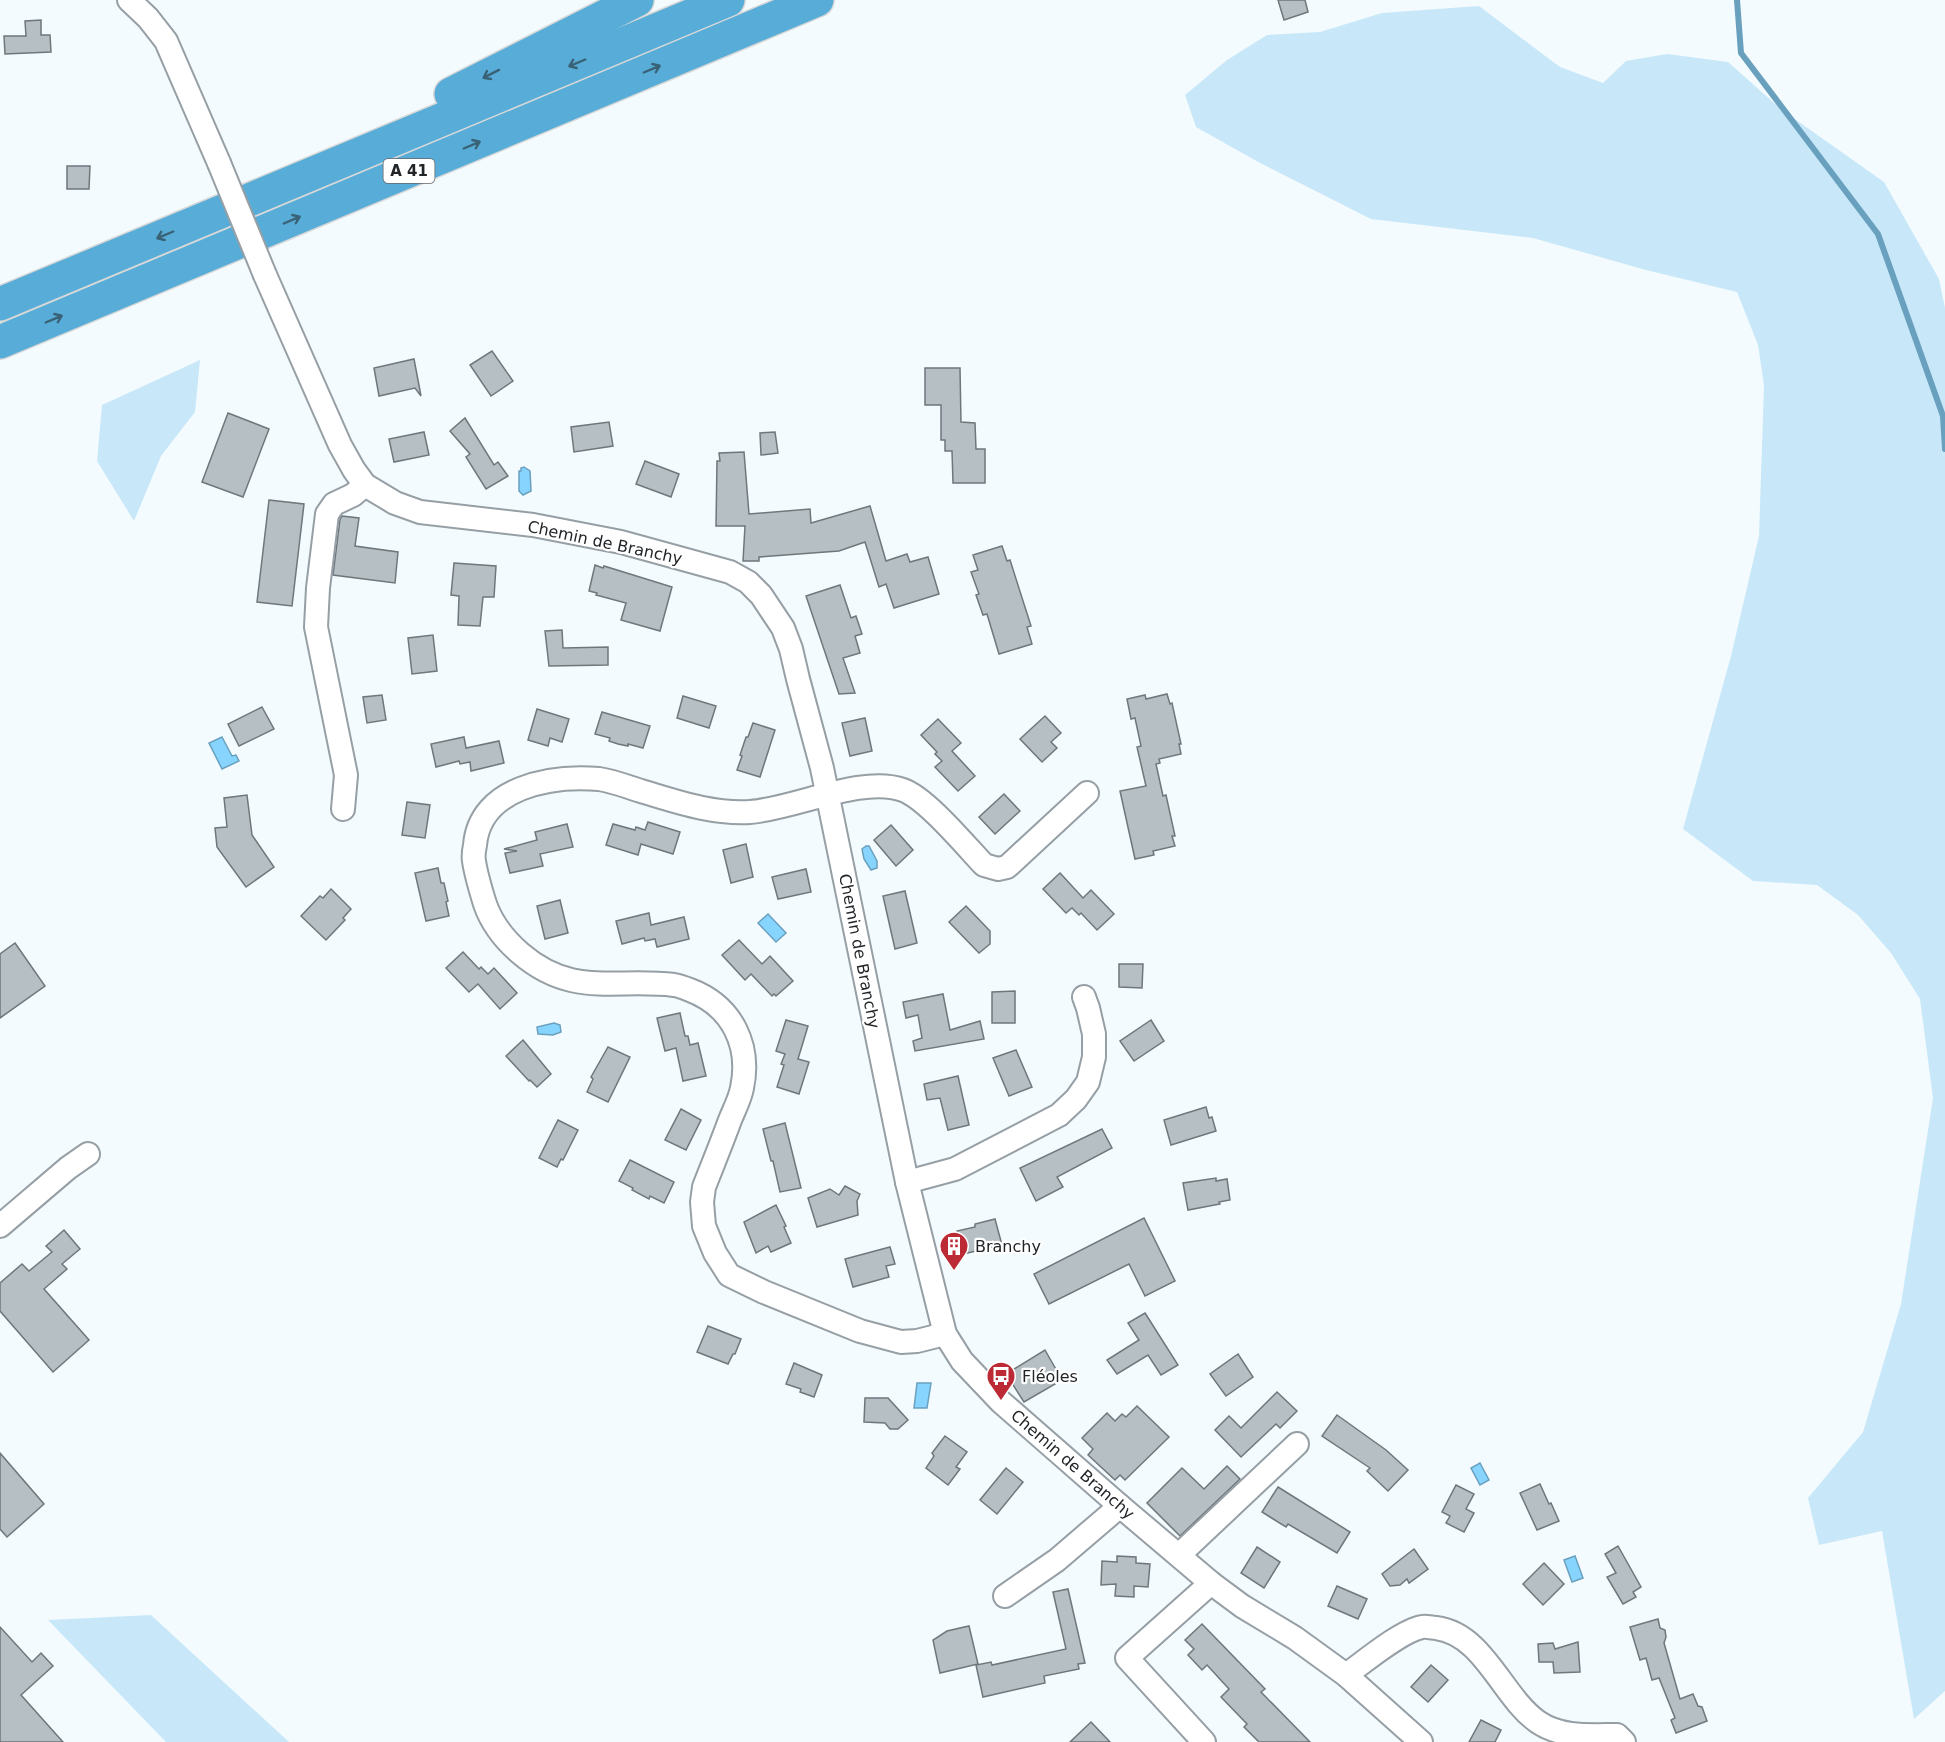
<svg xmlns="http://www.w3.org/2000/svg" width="1945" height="1742" viewBox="0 0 1945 1742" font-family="'DejaVu Sans',sans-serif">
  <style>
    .green { fill: #c8e8f9 }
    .water { fill: #87d5ff; stroke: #69a0be; stroke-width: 1.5 }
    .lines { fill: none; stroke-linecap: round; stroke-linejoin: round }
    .stream { stroke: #69a0be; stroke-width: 6 }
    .building { fill: #b5bfc4; stroke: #6e777c; stroke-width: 1.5 }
    .minor-casing { stroke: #969fa5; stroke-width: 26 }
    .motorway-casing { stroke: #d7d8d8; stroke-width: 36 }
    .minor { stroke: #fff; stroke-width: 22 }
    .motorway { stroke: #58add8; stroke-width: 33 }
    .minor-bridge-casing { stroke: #969fa5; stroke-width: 26; stroke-linecap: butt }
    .minor-bridge { stroke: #fff; stroke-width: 22 }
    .oneway { stroke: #3a6277 }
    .labels { text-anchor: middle; stroke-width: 4.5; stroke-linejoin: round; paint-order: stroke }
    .shield { fill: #fff; stroke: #646668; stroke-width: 1.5 }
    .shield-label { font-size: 15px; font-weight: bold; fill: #222528 }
    .street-label { font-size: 16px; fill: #222528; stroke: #fff }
    .poi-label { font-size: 16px; fill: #222528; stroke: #fff; text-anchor: start }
  </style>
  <rect width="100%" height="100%" fill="#f4fbfe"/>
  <g class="green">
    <polygon points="1479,6 1560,67 1603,83 1626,61 1667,54 1728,62 1782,110 1884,182 1939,279 1945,308 1945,1691 1914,1719 1882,1531 1819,1545 1808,1498 1863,1432 1901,1304 1933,1098 1920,999 1891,953 1858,915 1817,885 1753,881 1683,829 1731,656 1759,536 1764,385 1758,345 1737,292 1646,270 1533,238 1371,219 1260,163 1196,127 1185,95 1227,60 1267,35 1320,32 1382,13"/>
    <polygon points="200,360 195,412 161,456 134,521 97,461 102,405"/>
    <polygon points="151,1615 289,1742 166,1742 48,1620"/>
  </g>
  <g class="water">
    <polygon points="524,467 530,471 531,491 523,495 519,491 519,471 521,471 521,468"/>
    <polygon points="222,737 232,756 236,755 239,761 222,769 209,743"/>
    <polygon points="866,846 869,846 877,861 877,868 871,870 864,859 862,849"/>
    <polygon points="768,914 786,933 776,942 758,923"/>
    <polygon points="554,1023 560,1025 561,1032 553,1035 538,1034 537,1027"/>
    <polygon points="917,1383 931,1383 927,1408 914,1408"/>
    <polygon points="1480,1463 1489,1480 1480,1485 1471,1468"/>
    <polygon points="1575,1556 1583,1578 1572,1582 1564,1560"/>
  </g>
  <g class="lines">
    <polyline class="stream" points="1737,0 1741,53 1878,234 1943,416 1945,449"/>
  </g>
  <g class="building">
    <polygon points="1278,0 1305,0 1308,12 1284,20"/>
    <polygon points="41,20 41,35 50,35 51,52 5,54 4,36 26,36 25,21"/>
    <polygon points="67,166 90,166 89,189 67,189"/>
    <polygon points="492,351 513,381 491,396 470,365"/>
    <polygon points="414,359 421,396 415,388 379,396 374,368"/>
    <polygon points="925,368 960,368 961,422 975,423 976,449 985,449 985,483 953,483 952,451 945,451 945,440 941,440 941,405 925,405"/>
    <polygon points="228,413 269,429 243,497 202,482"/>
    <polygon points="465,418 494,465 498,462 508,476 486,489 466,457 470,454 450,431"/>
    <polygon points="609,422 613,446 574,452 571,427"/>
    <polygon points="424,432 429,455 394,462 389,439"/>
    <polygon points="775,432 778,453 761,455 760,433"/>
    <polygon points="744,452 749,514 810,509 811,523 870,506 886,561 907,554 910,562 928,557 939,594 894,608 886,584 879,587 865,542 839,551 759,557 759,561 743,561 745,526 716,526 717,461 720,461 719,453"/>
    <polygon points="645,461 679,474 671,497 636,484"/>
    <polygon points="269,500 304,504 292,606 257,602"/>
    <polygon points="342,516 359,518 355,546 398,552 395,583 333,575 340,519"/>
    <polygon points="1002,546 1007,561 1010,560 1031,626 1027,627 1032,644 999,654 987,614 983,615 976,595 979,594 971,572 978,570 973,555"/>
    <polygon points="454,563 496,566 494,597 483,597 480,626 458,625 459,596 451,595"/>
    <polygon points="595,565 603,568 604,566 672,587 660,631 621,620 626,603 596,595 597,593 589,591"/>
    <polygon points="840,585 851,618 856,616 862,634 855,636 860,653 843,658 855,693 839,694 806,596"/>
    <polygon points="562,630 563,648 608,647 608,665 549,666 545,631"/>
    <polygon points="433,635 437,671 412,674 408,638"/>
    <polygon points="1167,694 1170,704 1172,703 1181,744 1179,744 1181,754 1159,759 1160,763 1156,764 1163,796 1166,795 1175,836 1172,836 1175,846 1153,851 1154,855 1135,859 1120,791 1146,786 1137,747 1141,746 1135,718 1131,719 1127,699 1145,695 1146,699"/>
    <polygon points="382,695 386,720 367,723 363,697"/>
    <polygon points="683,696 716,706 709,728 677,718"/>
    <polygon points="262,707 274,729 239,746 228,724"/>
    <polygon points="537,709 569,719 562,742 550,738 548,746 528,740"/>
    <polygon points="602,712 650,726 643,748 628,744 628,746 618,744 609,741 610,738 595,734"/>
    <polygon points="1045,716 1061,733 1051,742 1057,748 1042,762 1020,739"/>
    <polygon points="865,718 872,751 850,756 842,723"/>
    <polygon points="938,719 961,743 952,751 975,776 958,791 935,767 942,761 935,754 937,752 921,735"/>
    <polygon points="753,723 775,730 760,777 737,770 742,756 740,755 746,737 748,737"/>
    <polygon points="464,737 466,748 499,741 504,763 471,771 470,762 460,764 459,761 436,767 431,744"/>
    <polygon points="1004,794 1020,811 995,834 979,817"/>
    <polygon points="247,795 252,835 274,867 246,887 217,847 215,828 227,827 224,798"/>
    <polygon points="407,802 430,805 425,838 402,835"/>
    <polygon points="648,822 680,832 673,854 641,844 638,855 606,845 613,824 635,830 636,827 645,830"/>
    <polygon points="567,824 573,847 540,854 543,866 510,873 505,853 517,851 504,849 537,840 535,832"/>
    <polygon points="891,825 913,850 896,866 874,840"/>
    <polygon points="746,844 753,877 731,883 723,850"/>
    <polygon points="438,868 441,883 444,883 448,901 446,902 449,916 426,921 415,873"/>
    <polygon points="806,869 811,892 778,899 772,877"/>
    <polygon points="1060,873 1083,898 1091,890 1114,914 1097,930 1081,913 1079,915 1072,908 1066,913 1043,889"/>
    <polygon points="331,889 351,909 343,918 345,920 326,940 301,916 320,896 323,898"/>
    <polygon points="905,891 917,943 895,949 883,896"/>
    <polygon points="560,900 568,933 545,939 537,906"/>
    <polygon points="966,906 990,931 990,944 979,953 949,922"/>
    <polygon points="649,913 651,925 684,917 689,939 657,947 655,939 645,941 644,938 622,944 616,921"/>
    <polygon points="739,940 762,964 770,956 793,981 776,996 774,994 772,996 751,974 745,980 722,955"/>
    <polygon points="15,943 45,986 0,1018 0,954"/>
    <polygon points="463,952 479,969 481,967 488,974 494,968 517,993 500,1009 478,984 469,992 446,968"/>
    <polygon points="1119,964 1143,964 1142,988 1119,987"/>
    <polygon points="1015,991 1015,1023 992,1023 992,992"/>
    <polygon points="943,994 950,1030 980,1021 984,1039 915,1051 913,1041 922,1038 918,1015 906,1018 903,1002"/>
    <polygon points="680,1013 685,1036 688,1036 690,1045 698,1043 706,1076 683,1081 676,1048 665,1051 657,1018"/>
    <polygon points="786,1020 808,1026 798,1059 809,1062 799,1094 777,1087 784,1065 781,1064 785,1054 776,1051"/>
    <polygon points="1151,1020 1164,1041 1134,1061 1120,1041"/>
    <polygon points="523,1040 551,1074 537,1087 530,1080 529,1081 506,1056"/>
    <polygon points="608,1047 630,1057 608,1102 587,1092 593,1079 591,1077"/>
    <polygon points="1016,1050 1032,1087 1009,1096 993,1058"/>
    <polygon points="958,1076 969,1125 948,1130 940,1098 927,1100 924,1084"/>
    <polygon points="1206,1107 1209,1118 1212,1117 1216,1131 1171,1145 1164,1120"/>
    <polygon points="681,1109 701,1120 686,1150 665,1140"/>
    <polygon points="558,1120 578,1130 563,1160 561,1159 557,1167 539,1158"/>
    <polygon points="785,1123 801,1188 780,1192 773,1161 771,1161 763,1129"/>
    <polygon points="1102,1129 1112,1148 1057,1177 1063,1187 1036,1201 1020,1168"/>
    <polygon points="630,1160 674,1182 664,1203 650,1196 649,1199 632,1190 633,1188 619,1181"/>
    <polygon points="1216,1178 1216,1181 1227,1179 1230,1200 1219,1202 1220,1204 1188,1210 1183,1183"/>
    <polygon points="845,1186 860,1194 857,1201 858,1215 817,1227 808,1198 830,1189 839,1195"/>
    <polygon points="776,1205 786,1226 784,1227 791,1243 771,1252 768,1246 756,1253 744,1222"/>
    <polygon points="1144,1218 1175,1281 1145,1296 1129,1264 1049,1304 1034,1274"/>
    <polygon points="995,1219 1002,1245 963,1254 957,1231 975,1227 975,1224"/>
    <polygon points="64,1230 80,1249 62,1264 67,1269 44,1289 89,1340 53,1372 0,1311 0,1283 22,1264 29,1271 52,1252 46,1246"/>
    <polygon points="890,1247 895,1264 886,1266 889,1277 853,1287 845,1259"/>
    <polygon points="1145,1313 1178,1365 1161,1375 1148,1355 1117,1374 1107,1360 1139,1340 1128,1323"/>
    <polygon points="708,1326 741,1339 735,1354 733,1354 728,1364 697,1352"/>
    <polygon points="1045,1350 1062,1380 1024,1402 1006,1374"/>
    <polygon points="1238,1354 1253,1377 1226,1396 1210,1374"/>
    <polygon points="794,1363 822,1375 814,1397 800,1392 801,1389 786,1384"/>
    <polygon points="1277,1392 1297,1411 1280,1428 1276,1424 1241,1457 1215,1430 1229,1416 1241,1428"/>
    <polygon points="865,1398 888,1398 908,1420 898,1429 890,1429 885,1423 864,1422"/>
    <polygon points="1137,1406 1169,1437 1125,1480 1120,1475 1115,1480 1088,1455 1093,1449 1082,1438 1107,1413 1115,1421 1122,1414 1126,1417"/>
    <polygon points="1337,1415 1386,1450 1408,1470 1388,1491 1367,1471 1370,1468 1322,1436"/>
    <polygon points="945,1436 967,1452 956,1467 960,1469 948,1485 926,1468 934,1456 932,1453"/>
    <polygon points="0,1453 44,1504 7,1537 0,1529"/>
    <polygon points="1227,1466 1240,1479 1180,1536 1147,1503 1182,1468 1204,1489"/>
    <polygon points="1006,1468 1023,1482 997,1514 980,1500"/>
    <polygon points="1540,1484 1549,1504 1551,1503 1559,1521 1537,1530 1520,1493"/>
    <polygon points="1456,1485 1474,1494 1466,1509 1474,1513 1464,1532 1446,1523 1450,1516 1442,1512"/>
    <polygon points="1278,1487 1350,1532 1337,1553 1288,1524 1286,1527 1262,1512"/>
    <polygon points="1618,1546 1641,1587 1633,1592 1636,1597 1623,1604 1607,1577 1616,1573 1605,1554"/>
    <polygon points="1257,1547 1280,1562 1264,1588 1241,1573"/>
    <polygon points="1414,1549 1428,1569 1409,1583 1407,1579 1400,1585 1390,1586 1382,1574"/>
    <polygon points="1117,1556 1136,1557 1136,1563 1150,1564 1148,1587 1134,1586 1134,1597 1115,1596 1116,1584 1101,1585 1102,1561 1117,1562"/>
    <polygon points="1544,1563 1564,1584 1543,1605 1523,1584"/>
    <polygon points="1337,1586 1367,1599 1358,1619 1328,1606"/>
    <polygon points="1068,1589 1085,1663 1078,1664 1079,1669 1044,1676 1045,1683 983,1697 976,1665 991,1662 992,1665 1066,1649 1053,1592"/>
    <polygon points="1658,1619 1660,1628 1665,1630 1666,1637 1664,1643 1680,1699 1693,1694 1698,1706 1702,1707 1707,1721 1676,1733 1671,1720 1675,1718 1659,1678 1652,1680 1646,1658 1640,1660 1630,1627"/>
    <polygon points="1202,1624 1265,1689 1261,1692 1310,1742 1259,1742 1244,1727 1247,1724 1221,1697 1229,1689 1207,1665 1202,1670 1188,1655 1194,1649 1185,1640"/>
    <polygon points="969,1626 978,1664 940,1673 933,1640 947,1631"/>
    <polygon points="0,1627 32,1662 41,1653 53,1666 21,1695 63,1742 0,1742"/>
    <polygon points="1578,1642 1580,1672 1554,1673 1553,1662 1539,1662 1538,1644 1553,1643 1555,1649"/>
    <polygon points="1431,1665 1448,1680 1428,1702 1411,1687"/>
    <polygon points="1481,1720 1501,1730 1495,1742 1469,1742"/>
    <polygon points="1091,1722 1110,1742 1070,1742"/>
  </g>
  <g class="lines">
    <g class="minor-casing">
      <g id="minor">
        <polyline points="129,0 148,18 166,41 219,163"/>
        <polyline points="265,275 340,445 354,470 365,485 395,503 420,512 533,525 621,542 730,572 748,582 761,595 783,628 791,649 798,679 822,768 907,1182 945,1334 962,1361 1001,1402 1120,1506 1211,1583 1242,1606 1295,1638 1346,1675 1421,1742"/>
        <polyline points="343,809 346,775 316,627 318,588 327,514 334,504 353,495 365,485"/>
        <polyline points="907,1182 955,1169 1059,1115 1076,1099 1088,1082 1094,1057 1094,1034 1088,1008 1084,997"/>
        <polyline points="0,1226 68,1168 88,1154"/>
        <path d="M945,1334L917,1341L901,1342L860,1331L764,1292L729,1275L715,1253L704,1226L702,1202L704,1187C713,1164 722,1142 730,1120C734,1110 740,1099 742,1088C751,1045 732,1006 690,990C685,988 680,986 674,985C615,978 572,998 520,953C505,940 492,924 485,904C481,891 476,875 474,861C473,856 474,850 475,845C480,787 551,775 599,779C613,781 628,787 641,791C678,802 712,814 750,812C794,809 862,775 903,790C926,798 965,845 984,865L998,869L1007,867L1087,793"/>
        <polyline points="1179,1555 1297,1444"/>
        <polyline points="1005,1596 1057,1560 1120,1506"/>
        <path d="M1346,1675C1364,1662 1401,1631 1422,1627C1426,1626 1432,1628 1436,1628C1484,1634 1502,1697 1538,1722C1561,1738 1591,1735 1617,1735L1624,1742"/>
        <polyline points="1204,1742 1127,1658 1211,1583"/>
      </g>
    </g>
    <g class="motorway-casing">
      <g id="motorway">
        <polyline points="451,94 637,0"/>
        <polyline points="0,304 728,0"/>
        <polyline points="0,342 817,0"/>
      </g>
    </g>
    <use href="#minor" class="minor"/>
    <use href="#motorway" class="motorway"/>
    <g class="minor-bridge-casing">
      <polyline id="minor-bridge" points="219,163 265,275"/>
    </g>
    <use href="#minor-bridge" class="minor-bridge"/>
  </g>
  <defs><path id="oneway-shaft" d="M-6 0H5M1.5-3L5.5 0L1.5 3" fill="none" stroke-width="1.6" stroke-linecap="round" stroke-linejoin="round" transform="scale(1.5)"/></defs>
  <g class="oneway">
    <use href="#oneway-shaft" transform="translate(577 63) rotate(157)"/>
    <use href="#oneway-shaft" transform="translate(652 69) rotate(-23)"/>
    <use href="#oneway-shaft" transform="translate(491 74) rotate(153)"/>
    <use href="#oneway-shaft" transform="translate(472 145) rotate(-23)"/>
    <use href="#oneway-shaft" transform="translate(292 220) rotate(-23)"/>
    <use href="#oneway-shaft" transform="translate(165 235) rotate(157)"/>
    <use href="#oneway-shaft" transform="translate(54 319) rotate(-23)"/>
  </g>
  <defs>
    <g id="building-pin" transform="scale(1.5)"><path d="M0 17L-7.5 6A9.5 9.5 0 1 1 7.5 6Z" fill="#bc2b35" stroke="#fff"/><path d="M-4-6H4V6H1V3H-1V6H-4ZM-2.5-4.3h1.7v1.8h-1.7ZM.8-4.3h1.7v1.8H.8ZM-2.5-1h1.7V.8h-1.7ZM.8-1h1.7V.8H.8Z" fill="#fff"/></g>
    <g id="bus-pin" transform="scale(1.5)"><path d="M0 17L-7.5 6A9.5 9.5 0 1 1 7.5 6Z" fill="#bc2b35" stroke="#fff"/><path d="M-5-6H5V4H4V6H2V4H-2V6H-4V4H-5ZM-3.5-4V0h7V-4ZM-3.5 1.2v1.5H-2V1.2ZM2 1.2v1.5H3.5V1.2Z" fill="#fff"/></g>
  </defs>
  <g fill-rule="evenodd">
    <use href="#building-pin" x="954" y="1246"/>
    <use href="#bus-pin" x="1001" y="1376"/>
  </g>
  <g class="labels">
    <rect class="shield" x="383.5" y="159" width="51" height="24" rx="4.5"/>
    <g class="shield-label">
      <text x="409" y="176">A 41</text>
    </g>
    <g class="street-label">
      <text transform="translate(605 542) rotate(12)" y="6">Chemin de Branchy</text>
      <text transform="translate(860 951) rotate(79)" y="6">Chemin de Branchy</text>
      <text transform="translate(1073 1464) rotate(41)" y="6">Chemin de Branchy</text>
    </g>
    <g class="poi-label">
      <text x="975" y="1252">Branchy</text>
      <text x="1022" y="1382">Fléoles</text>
    </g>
  </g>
</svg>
